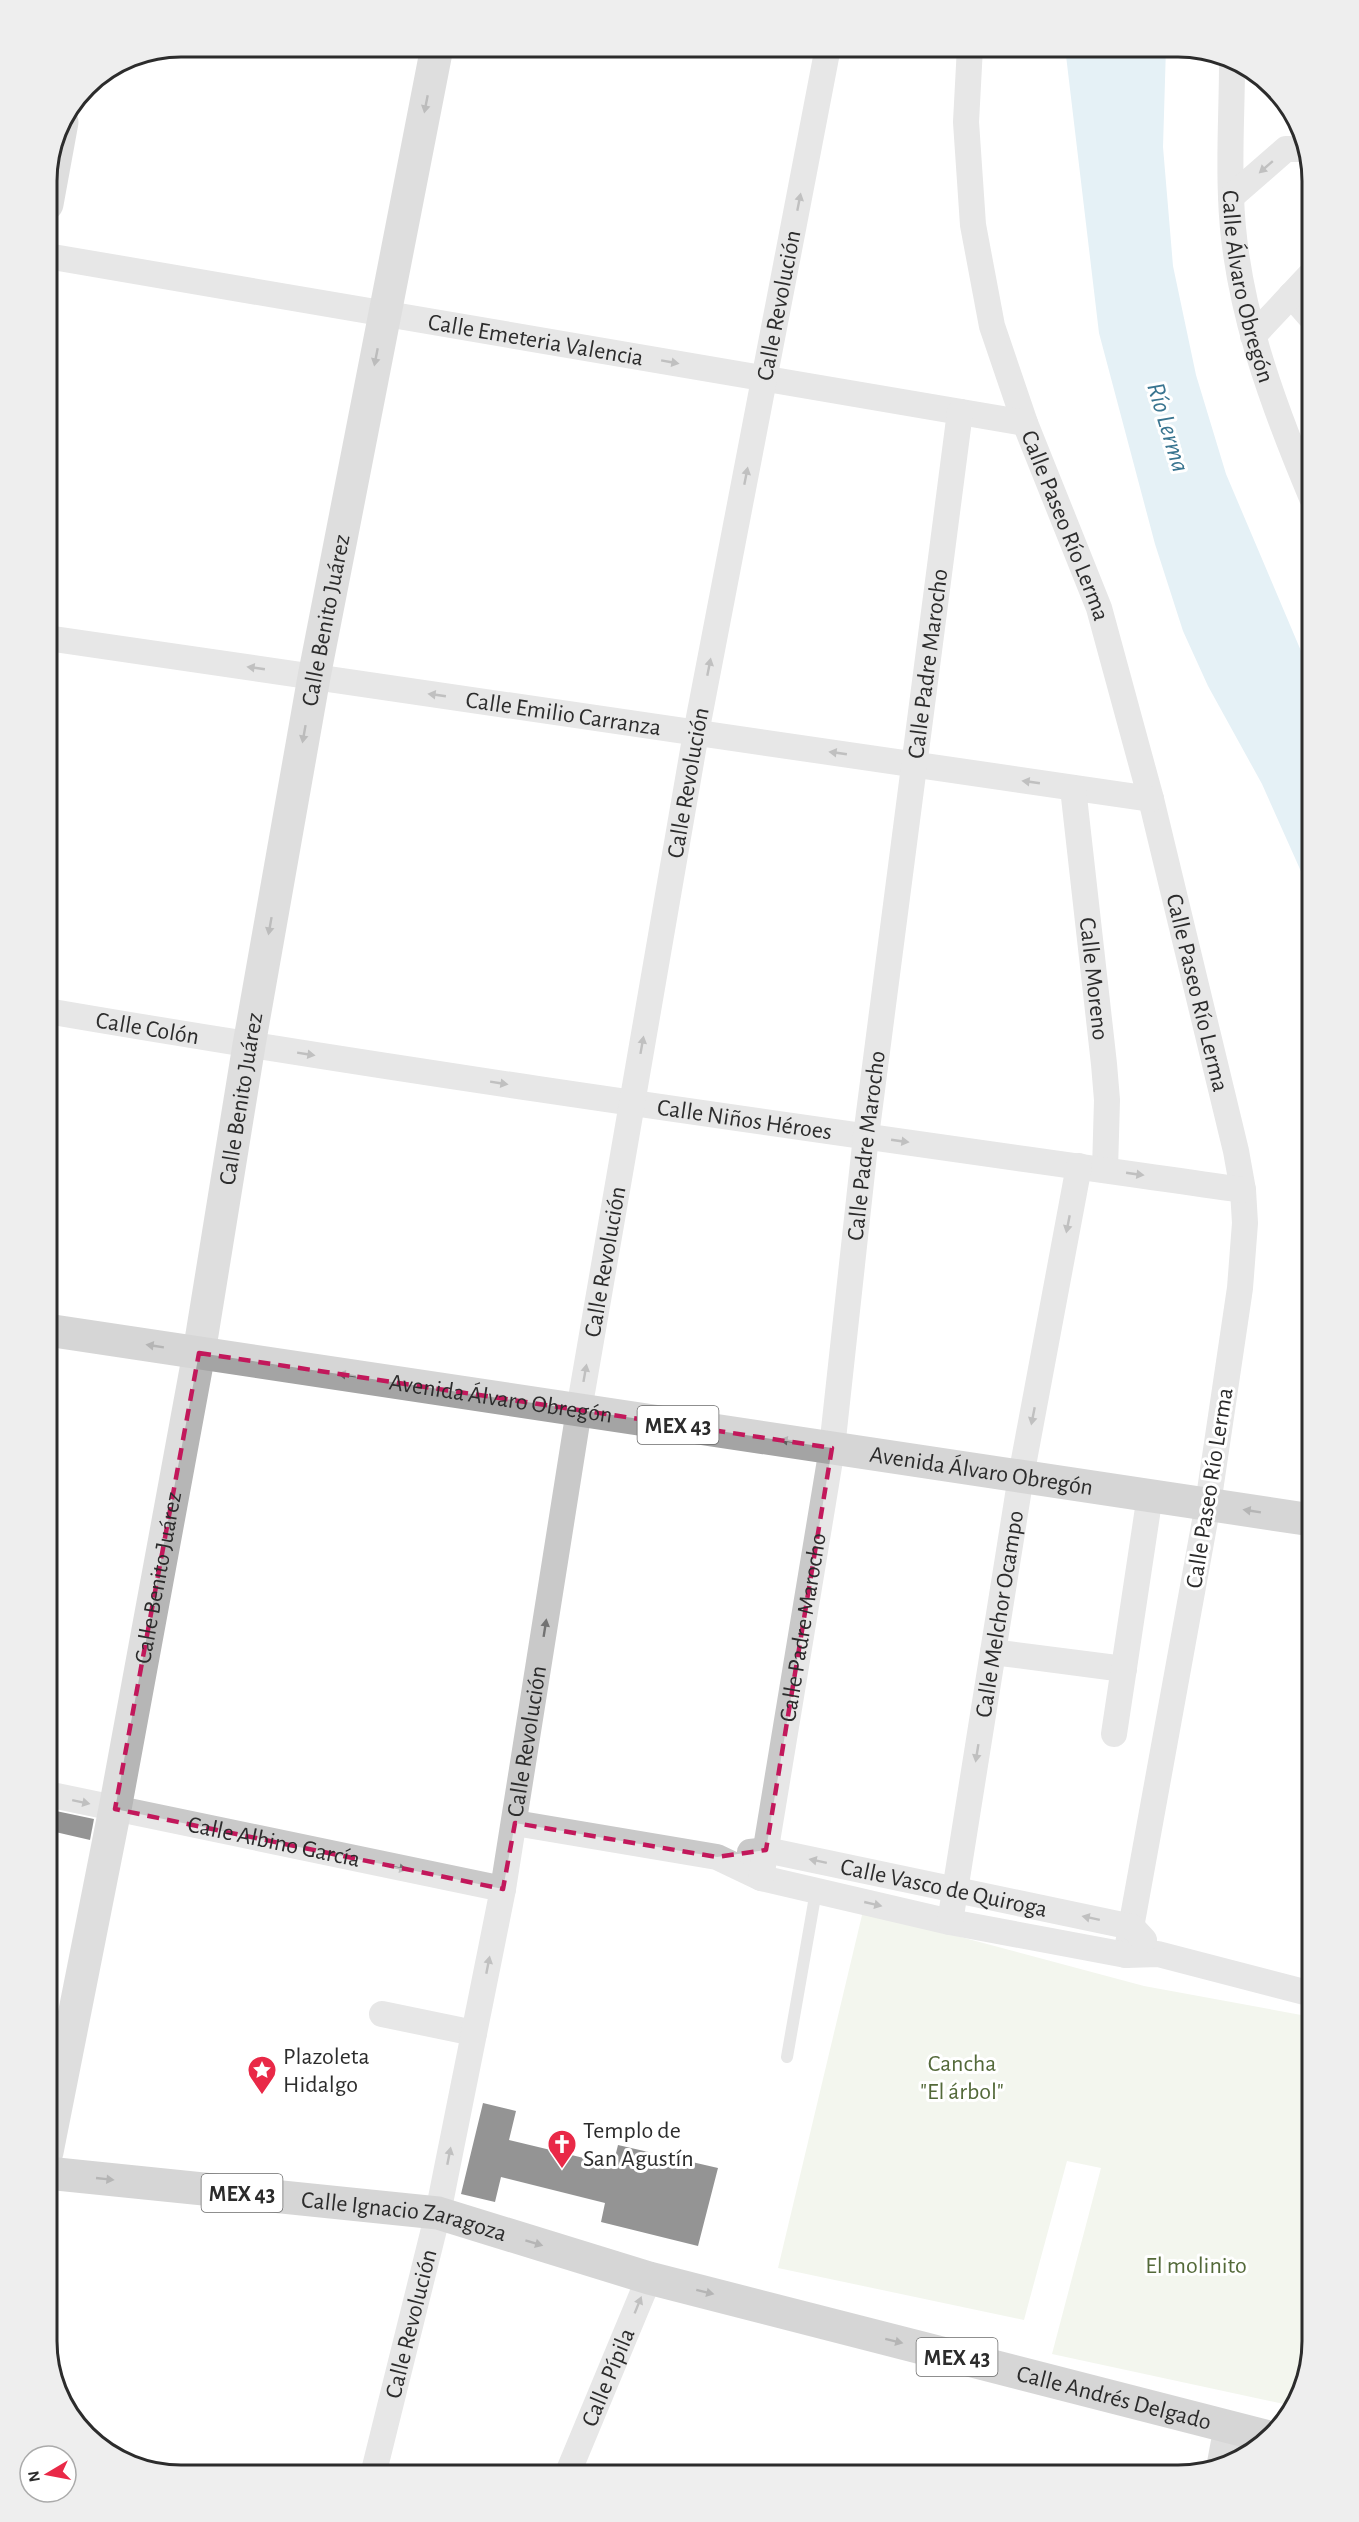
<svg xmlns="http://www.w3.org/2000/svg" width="1359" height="2522" viewBox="0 0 1359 2522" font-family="'Alegreya Sans',sans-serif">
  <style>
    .green { fill: #e4ebd9 }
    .water { fill: #c5dfeb }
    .building { fill: #131313 }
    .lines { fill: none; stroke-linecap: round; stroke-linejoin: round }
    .lane { stroke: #c9c9c9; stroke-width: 12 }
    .street { stroke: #c9c9c9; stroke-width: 26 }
    .secondary { stroke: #b6b6b6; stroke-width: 33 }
    .primary { stroke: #a4a4a4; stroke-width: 33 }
    .oneway { fill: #6a6a6a }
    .oneway2 { fill: #737373 }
    .oneway3 { fill: #5c5c5c }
    .marked { fill: none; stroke: #c2185b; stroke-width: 4.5; stroke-dasharray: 12 8; stroke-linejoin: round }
    .labels { text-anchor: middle; stroke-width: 6; stroke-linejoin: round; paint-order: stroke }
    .shield { fill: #fff; stroke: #6b6b6b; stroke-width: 1.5 }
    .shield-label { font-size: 22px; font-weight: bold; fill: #2c2c2c }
    .street-label { font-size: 24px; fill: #2c2c2c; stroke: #fff }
    .poi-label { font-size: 24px; fill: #2c2c2c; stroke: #fff; text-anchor: start }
    .park-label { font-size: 24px; fill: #536939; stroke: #fff }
    .water-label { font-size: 26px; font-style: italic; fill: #397590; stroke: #fff }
    .rim { fill: none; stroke: #2c2c2c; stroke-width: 3 }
  </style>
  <rect width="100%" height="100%" fill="#fff"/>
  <polygon class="green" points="863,1911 1144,1986 1312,2017 1312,2341 1293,2406 1052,2354 1101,2168 1067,2161 1024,2320 778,2268"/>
  <polygon class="water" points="1065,47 1166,47 1163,147 1173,266 1196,375 1226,474 1312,677 1312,896 1262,784 1208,686 1183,631 1155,544 1099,333"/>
  <g class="building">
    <polygon points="56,1811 94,1819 90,1840 51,1831"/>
    <polygon points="483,2103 516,2111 509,2140 613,2165 618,2145 718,2168 698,2246 601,2222 605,2203 501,2177 495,2202 461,2194"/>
  </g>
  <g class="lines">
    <polyline class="lane" points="787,2057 816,1891"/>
    <g class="street">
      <path id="s1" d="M970,47L966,122L973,225L992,326L1025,423L1099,608L1151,799L1236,1151L1243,1190L1245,1223L1240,1288L1208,1504L1126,1955"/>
      <path id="s2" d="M1232,64C1232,108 1229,152 1231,196C1234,301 1272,403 1312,498"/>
      <polyline points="1231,197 1286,149 1306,149"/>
      <path id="s3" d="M47,256L1025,423"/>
      <polyline points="1291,295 1312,319"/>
      <polyline points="1253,336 1312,273"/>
      <path id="s4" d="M47,638L1151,799"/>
      <path id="s5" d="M1073,788L1104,1064L1107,1100L1105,1170"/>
      <path id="s6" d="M47,1011C444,1079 844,1133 1243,1190"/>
      <polyline points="993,1652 1124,1669"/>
      <polyline points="1114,1734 1150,1495"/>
      <path id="s7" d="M47,1794L503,1889"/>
      <polyline points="515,1823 717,1857 761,1878 950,1922 1126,1955 1158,1954 1312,1994"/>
      <path id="s8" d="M750,1852L766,1850L1132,1927L1144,1940"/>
      <path id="s9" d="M761,1878L832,1448L866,1136L960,412"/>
      <path id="s10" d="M950,1922L1021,1476L1079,1166"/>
      <polyline points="382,2014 474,2033"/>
      <path id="s11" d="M373,2475L438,2213L503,1889L579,1410L696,733L828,47"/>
      <path id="s12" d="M567,2475L649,2278"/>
    </g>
    <g class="secondary">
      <polyline points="47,204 62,122"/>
      <path id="s13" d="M47,2152L115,1809L199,1353L249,1045L314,677L437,47"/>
      <polyline points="1223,2466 1230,2428"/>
    </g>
    <g class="primary">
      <path id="s14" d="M47,1330L1312,1520"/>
      <path id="s15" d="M47,2173L438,2213L649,2278L1265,2436"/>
    </g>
  </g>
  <defs><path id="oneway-solid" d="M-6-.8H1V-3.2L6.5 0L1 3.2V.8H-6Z" transform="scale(1.5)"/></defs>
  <g class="oneway">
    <use href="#oneway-solid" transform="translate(426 104) rotate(101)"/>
    <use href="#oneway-solid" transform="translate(376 357) rotate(101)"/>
    <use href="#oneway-solid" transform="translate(304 734) rotate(100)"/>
    <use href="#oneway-solid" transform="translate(270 926) rotate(100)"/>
  </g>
  <g class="oneway2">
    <use href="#oneway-solid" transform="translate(1266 167) rotate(139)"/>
    <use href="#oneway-solid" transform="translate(799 202) rotate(-79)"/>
    <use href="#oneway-solid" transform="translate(670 362) rotate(10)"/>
    <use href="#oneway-solid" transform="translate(746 476) rotate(-79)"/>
    <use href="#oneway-solid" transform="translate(709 667) rotate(-79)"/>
    <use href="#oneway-solid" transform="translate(256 668) rotate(-172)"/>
    <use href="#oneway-solid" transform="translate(437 695) rotate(-172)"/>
    <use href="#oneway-solid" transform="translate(838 753) rotate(-172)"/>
    <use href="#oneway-solid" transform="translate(1031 782) rotate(-172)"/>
    <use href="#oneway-solid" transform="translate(642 1045) rotate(-80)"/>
    <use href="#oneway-solid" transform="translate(306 1054) rotate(9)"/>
    <use href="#oneway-solid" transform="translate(499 1083) rotate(9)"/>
    <use href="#oneway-solid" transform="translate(900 1141) rotate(8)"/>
    <use href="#oneway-solid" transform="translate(1135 1174) rotate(8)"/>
    <use href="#oneway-solid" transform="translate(1068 1224) rotate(101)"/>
    <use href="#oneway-solid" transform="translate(585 1373) rotate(-80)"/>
    <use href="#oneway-solid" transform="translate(1033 1416) rotate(101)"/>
    <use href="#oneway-solid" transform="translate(545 1628) rotate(-81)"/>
    <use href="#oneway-solid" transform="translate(977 1753) rotate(99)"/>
    <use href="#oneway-solid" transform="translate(81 1802) rotate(12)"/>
    <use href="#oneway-solid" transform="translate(818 1861) rotate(-168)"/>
    <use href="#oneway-solid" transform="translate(398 1868) rotate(12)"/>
    <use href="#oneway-solid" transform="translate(873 1904) rotate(13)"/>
    <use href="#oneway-solid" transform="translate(1091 1918) rotate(-168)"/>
    <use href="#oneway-solid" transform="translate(488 1965) rotate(-79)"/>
    <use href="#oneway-solid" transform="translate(449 2156) rotate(-79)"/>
    <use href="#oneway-solid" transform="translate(638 2305) rotate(-68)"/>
  </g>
  <g class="oneway3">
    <use href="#oneway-solid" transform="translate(155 1346) rotate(-171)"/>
    <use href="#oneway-solid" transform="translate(347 1375) rotate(-171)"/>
    <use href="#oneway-solid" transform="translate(789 1441) rotate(-171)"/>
    <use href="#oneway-solid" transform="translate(1252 1511) rotate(-171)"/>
    <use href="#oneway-solid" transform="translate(105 2179) rotate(6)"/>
    <use href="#oneway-solid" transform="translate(534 2243) rotate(17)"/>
    <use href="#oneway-solid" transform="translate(705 2292) rotate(14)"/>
    <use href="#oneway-solid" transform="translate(894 2341) rotate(14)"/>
  </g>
  <path d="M0 0H1359V2522H0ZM199,1353L832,1448L766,1850L717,1857L515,1823L503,1889L115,1809Z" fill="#fff" fill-opacity=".55" fill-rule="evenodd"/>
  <path class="marked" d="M199,1353L832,1448L766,1850L717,1857L515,1823L503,1889L115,1809Z"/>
  <defs>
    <g id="sight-pin" transform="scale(1.5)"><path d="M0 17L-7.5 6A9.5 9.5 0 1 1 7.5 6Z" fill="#e92947" stroke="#fff"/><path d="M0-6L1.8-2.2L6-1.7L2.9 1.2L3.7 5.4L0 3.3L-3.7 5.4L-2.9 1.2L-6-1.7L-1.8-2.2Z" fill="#fff"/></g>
    <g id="church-pin" transform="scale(1.5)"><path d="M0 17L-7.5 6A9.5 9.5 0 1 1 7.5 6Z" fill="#e92947" stroke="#fff"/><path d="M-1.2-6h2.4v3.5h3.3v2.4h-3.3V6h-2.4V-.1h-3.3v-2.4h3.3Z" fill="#fff"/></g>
  </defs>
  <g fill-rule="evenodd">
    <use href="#sight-pin" x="262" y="2070"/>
    <use href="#church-pin" x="562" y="2144"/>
  </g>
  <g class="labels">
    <g class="shield">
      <rect x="637.5" y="1406" width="81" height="38" rx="4.5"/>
      <rect x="201.5" y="2174" width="81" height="38" rx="4.5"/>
      <rect x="916.5" y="2338" width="81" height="38" rx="4.5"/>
    </g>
    <g class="shield-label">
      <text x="678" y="1433">MEX 43</text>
      <text x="242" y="2201">MEX 43</text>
      <text x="957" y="2365">MEX 43</text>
    </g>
    <g class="street-label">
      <text dy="8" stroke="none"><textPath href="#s2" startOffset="224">Calle Álvaro Obregón</textPath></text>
      <text dy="8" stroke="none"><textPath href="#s11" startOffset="2208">Calle Revolución</textPath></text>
      <text dy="8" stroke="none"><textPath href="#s3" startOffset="496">Calle Emeteria Valencia</textPath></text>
      <text dy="8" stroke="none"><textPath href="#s1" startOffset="494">Calle Paseo Río Lerma</textPath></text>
      <text dy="8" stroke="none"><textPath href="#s13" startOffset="1557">Calle Benito Juárez</textPath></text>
      <text dy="8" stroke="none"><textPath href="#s9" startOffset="1226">Calle Padre Marocho</textPath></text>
      <text dy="8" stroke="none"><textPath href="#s4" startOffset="522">Calle Emilio Carranza</textPath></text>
      <text dy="8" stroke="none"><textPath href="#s11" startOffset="1722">Calle Revolución</textPath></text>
      <text dy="8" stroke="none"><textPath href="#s5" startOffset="192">Calle Moreno</textPath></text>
      <text dy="8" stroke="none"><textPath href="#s1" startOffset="980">Calle Paseo Río Lerma</textPath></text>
      <text dy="8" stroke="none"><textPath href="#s6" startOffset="102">Calle Colón</textPath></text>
      <text dy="8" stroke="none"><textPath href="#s13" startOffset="1071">Calle Benito Juárez</textPath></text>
      <text dy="8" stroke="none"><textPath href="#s6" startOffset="706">Calle Niños Héroes</textPath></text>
      <text dy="8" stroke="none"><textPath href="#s9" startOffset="740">Calle Padre Marocho</textPath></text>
      <text dy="8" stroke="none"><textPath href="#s11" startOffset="1236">Calle Revolución</textPath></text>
      <text dy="8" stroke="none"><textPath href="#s14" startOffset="459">Avenida Álvaro Obregón</textPath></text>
      <text dy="8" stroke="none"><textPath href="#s14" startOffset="945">Avenida Álvaro Obregón</textPath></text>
      <text transform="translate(1209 1488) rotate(-81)" y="8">Calle Paseo Río Lerma</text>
      <text dy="8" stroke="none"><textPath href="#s13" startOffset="585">Calle Benito Juárez</textPath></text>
      <text dy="8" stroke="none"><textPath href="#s10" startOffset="312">Calle Melchor Ocampo</textPath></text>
      <text dy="8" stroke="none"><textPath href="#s9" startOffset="254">Calle Padre Marocho</textPath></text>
      <text dy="8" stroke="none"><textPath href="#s11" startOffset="750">Calle Revolución</textPath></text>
      <text dy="8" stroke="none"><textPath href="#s7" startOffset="232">Calle Albino García</textPath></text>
      <text dy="8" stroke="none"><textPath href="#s8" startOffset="198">Calle Vasco de Quiroga</textPath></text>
      <text dy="8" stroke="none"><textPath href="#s15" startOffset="360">Calle Ignacio Zaragoza</textPath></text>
      <text dy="8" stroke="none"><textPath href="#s11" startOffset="156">Calle Revolución</textPath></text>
      <text dy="8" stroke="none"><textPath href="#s12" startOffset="106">Calle Pípila</textPath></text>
      <text dy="8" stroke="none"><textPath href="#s15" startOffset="1094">Calle Andrés Delgado</textPath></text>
    </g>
    <g class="poi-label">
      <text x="283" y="2064">Plazoleta<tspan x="283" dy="28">Hidalgo</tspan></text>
      <text x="583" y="2138">Templo de<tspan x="583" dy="28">San Agustín</tspan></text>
    </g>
    <g class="park-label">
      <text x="962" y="2071">Cancha<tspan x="962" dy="28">"El árbol"</tspan></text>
      <text x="1196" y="2273">El molinito</text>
    </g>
    <g class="water-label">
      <text transform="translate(1169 427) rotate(73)" y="9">Río Lerma</text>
    </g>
  </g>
  <path d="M0 0H1359V2522H0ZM181 57H1178A124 124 0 0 1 1302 181V2341A124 124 0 0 1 1178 2465H181A124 124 0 0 1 57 2341V181A124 124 0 0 1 181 57Z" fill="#eee" fill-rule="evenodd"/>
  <path class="rim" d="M181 57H1178A124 124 0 0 1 1302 181V2341A124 124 0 0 1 1178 2465H181A124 124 0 0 1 57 2341V181A124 124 0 0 1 181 57Z"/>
  <g transform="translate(48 2474) rotate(260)"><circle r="28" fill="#ffffff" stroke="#ababab" stroke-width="1.5"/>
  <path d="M0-4.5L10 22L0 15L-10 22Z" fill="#e92947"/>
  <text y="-9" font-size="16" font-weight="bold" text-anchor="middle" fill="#2c2c2c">N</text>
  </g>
</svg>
